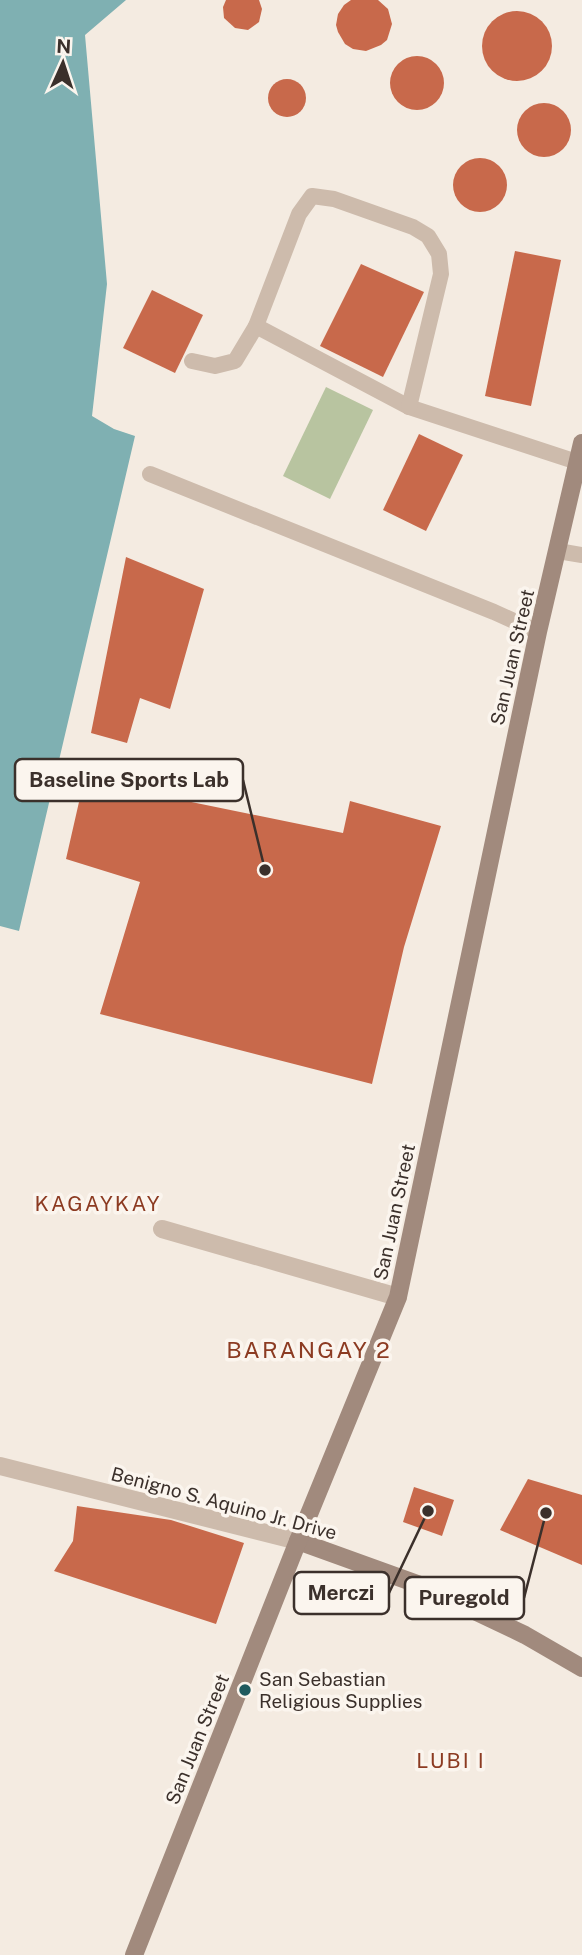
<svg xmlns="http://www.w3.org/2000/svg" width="582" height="1955" viewBox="0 0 582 1955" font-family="'Public Sans',sans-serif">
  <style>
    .green { fill: #b8c4a0 }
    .water { fill: #7fb0b2 }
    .building { fill: #c8694b }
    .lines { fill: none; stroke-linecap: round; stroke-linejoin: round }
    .service { stroke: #cdbbac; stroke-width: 16 }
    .minor { stroke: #cdbbac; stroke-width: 18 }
    .secondary { stroke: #a18a7d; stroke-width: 18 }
    .poi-dot { fill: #1f5a5e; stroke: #fbf5ee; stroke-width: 2.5 }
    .labels { text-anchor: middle; stroke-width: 7; stroke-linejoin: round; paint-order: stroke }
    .street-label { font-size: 19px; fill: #3b302b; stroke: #fbf5ee }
    .poi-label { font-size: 19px; fill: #3b302b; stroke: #fbf5ee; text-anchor: start }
    .neighbourhood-label { font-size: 21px; letter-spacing: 2px; fill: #8c3b22; stroke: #fbf5ee }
    .quarter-label { font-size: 23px; letter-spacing: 2px; fill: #8c3b22; stroke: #fbf5ee }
    .leader { fill: none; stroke: #3b302b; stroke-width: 2.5 }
    .callout-dot { fill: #3b302b; stroke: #fbf5ee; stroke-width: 2.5 }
    .callout { fill: #fbf5ee; stroke: #3b302b; stroke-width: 2.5 }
    .callout-label { font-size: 21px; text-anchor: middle; font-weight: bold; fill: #3b302b }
  </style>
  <rect width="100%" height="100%" fill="#f4ebe1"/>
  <polygon class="green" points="326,387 373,410 330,499 283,476"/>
  <polygon class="water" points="0,0 126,0 85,35 107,284 92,416 114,429 135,436 19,931 0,926"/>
  <g class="building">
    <polygon points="226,0 259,0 262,9 259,22 248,30 235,28 224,18 223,7"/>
    <polygon points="351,0 378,0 388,9 392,24 387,40 381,45 366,51 353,49 345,44 338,32 336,25 338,14 344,5"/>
    <circle cx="517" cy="46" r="35"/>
    <circle cx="417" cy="83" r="27"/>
    <circle cx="287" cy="98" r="19"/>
    <circle cx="544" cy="130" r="27"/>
    <circle cx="480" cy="185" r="27"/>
    <polygon points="515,251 561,260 531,406 485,396"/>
    <polygon points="361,264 424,292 383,377 320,346"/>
    <polygon points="152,290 203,315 175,373 123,348"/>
    <polygon points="419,434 463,455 426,531 383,510"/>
    <polygon points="126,557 204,589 170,709 140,698 127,743 91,733"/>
    <polygon points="84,780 343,833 350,801 441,826 404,947 372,1084 100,1014 140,882 66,859"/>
    <polygon points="528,1479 582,1495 582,1565 500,1530"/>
    <polygon points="414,1487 454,1500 442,1536 403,1522"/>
    <polygon points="77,1506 171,1520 244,1543 216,1624 54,1571 73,1541"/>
  </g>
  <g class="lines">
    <g class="service">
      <polyline points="256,326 409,407 577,462"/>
      <polyline points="192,361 215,366 235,361 256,326 299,214 312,196 334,199 413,227 428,236 439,254 441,274 409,407"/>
      <polyline points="150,474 494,612 538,632"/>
      <polyline points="558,551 582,555"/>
    </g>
    <g class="minor">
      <polyline points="162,1229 398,1297"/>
      <polyline points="0,1466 298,1541"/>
    </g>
    <g class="secondary">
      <polyline points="298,1541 420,1585 525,1635 582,1668"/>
      <polyline points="134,1955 298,1541 398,1297 538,632 582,443"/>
    </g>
  </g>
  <circle class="poi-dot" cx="245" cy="1690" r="7"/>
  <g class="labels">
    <g class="street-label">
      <text transform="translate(512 657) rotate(-77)" y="7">San Juan Street</text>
      <text transform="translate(394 1212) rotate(-78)" y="7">San Juan Street</text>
      <text transform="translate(224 1503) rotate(15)" y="7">Benigno S. Aquino Jr. Drive</text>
      <text transform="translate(197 1739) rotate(-68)" y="7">San Juan Street</text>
    </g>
    <g class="poi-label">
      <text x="259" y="1686">San Sebastian<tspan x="259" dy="22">Religious Supplies</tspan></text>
    </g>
    <g class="neighbourhood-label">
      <text x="98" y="1211">KAGAYKAY</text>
      <text x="451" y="1768">LUBI I</text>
    </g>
    <g class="quarter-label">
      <text x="309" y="1358">BARANGAY 2</text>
    </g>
  </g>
  <path class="leader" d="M265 870L243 780M428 1511L389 1593M546 1513L524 1598"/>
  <g class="callout-dot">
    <circle cx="265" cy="870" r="7"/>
    <circle cx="428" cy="1511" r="7"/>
    <circle cx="546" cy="1513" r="7"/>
  </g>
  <g class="callout">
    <rect x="15" y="759" width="228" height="42" rx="7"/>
    <rect x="294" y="1572" width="95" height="42" rx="7"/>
    <rect x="405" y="1577" width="119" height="42" rx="7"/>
  </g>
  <g class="callout-label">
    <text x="129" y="787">Baseline Sports Lab</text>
    <text x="341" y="1600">Merczi</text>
    <text x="464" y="1605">Puregold</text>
  </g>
  <g transform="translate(63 63) rotate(3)" stroke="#fbf5ee" stroke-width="5" paint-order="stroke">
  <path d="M0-5L12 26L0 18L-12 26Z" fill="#3b302b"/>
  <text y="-10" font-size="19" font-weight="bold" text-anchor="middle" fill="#3b302b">N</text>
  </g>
</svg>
